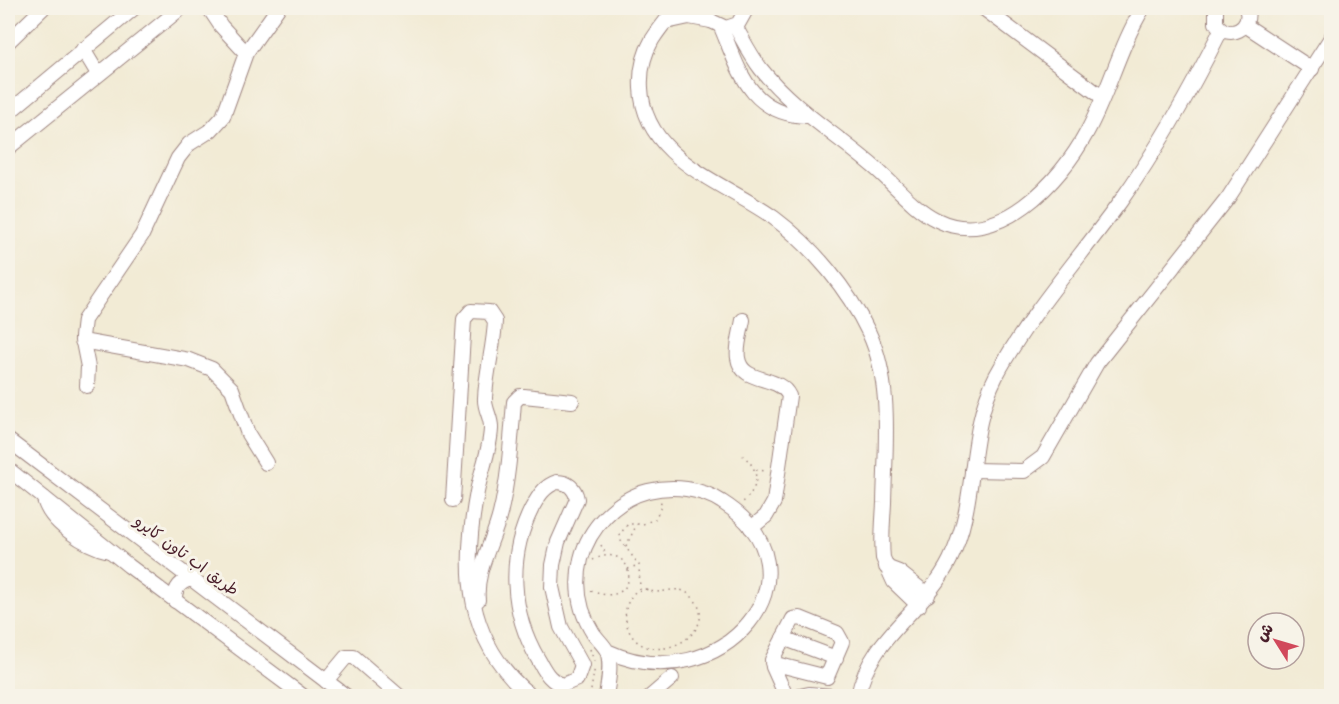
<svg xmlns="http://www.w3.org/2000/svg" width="1339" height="704" viewBox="0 0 1339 704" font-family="'Shantell Sans','Playpen Sans Arabic',sans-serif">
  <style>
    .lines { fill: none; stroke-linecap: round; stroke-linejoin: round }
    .minor-casing { stroke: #9e8580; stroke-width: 16 }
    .path { stroke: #9e8580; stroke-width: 1.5; stroke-dasharray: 1.5 4.5; stroke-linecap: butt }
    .minor { stroke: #fff; stroke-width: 14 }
    .labels { text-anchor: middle; stroke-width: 6; stroke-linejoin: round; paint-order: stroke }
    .street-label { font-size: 16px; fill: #4a1f2b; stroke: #f7f3e8 }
  </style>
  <rect width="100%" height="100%" fill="#f7f3e8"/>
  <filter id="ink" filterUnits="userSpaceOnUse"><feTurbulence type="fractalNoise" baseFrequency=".0167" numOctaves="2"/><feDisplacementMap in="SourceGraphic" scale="12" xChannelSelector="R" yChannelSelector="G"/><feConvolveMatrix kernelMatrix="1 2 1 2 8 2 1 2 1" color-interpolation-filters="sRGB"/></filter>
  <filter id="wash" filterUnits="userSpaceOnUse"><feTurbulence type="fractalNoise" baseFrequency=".008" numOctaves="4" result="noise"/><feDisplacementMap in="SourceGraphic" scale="24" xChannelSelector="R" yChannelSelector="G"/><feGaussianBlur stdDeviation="1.35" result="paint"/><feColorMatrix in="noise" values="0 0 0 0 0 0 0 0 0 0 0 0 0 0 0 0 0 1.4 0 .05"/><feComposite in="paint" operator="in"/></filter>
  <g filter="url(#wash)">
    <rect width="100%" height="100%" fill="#f2ebd5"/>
  </g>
  <g filter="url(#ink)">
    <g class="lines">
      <g class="minor-casing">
        <g id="minor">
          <polyline points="209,8 221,26 246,53"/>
          <path d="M676,8C668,18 659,29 652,40C644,54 640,72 641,88C644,160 726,183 774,218C813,247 848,289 869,333C893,384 885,448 884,503C883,522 881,540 883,558L894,582L919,606"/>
          <polyline points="700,8 711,21 726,28 738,24 747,8"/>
          <polyline points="983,8 1102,97"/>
          <path d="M1216,8V23C1228,42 1254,28 1246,8"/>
          <polyline points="666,22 689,17 711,21"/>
          <polyline points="1245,25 1312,69"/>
          <path d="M735,26C743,40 751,56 761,69C793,109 836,134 874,167C894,184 914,209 937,220C998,250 1061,181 1087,132C1109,92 1119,47 1143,8"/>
          <path d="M721,27C740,72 750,114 807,116"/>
          <polyline points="8,42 43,8"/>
          <polyline points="83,49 98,74"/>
          <polyline points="8,113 134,8"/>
          <polyline points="8,148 181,8"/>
          <path d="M743,320C741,332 736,347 738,358C742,385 779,374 789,396L774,502L766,516L751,528"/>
          <polyline points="82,341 189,360 212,369 232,389 248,434 266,463"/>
          <polyline points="87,386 88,367 82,337 84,320 142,235 178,158 189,144 211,130 223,117 246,53 278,8"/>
          <polyline points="8,440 346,696"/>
          <polyline points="8,469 129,566 303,696"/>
          <polyline points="972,470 1024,471 1043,457 1097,363 1228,198 1332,36"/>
          <path d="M557,482C568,482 575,488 577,499L558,542L553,565L552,587L561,627L582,665L577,679L563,685C549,681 545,671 538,659C511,613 507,557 532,508C538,497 544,486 557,482Z"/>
          <path d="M44,498C48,522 86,546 109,551"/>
          <path d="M453,500L464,319L471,311L489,312L495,321C494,347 486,372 485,398C484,409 492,418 491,429C490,450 481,471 477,492C462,570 465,642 531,696"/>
          <polyline points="886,567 899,572 928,595"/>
          <path d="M478,600C475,570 493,543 500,514C509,478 511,439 514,402L520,396H524L572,401"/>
          <path d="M175,601C174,588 181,580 194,579"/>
          <polyline points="783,638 836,658"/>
          <polyline points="772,663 827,677 842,642 837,633 800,618 793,619 772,660 773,667 786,696"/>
          <polyline points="326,681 346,657 354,657 399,696"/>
          <path d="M606,696C608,683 612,664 607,651C604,645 597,639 593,633C579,611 575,585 581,559C589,527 617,499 648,491C673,485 701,488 722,502C833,572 721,704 607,651"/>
          <polyline points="651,696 672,678"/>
          <polyline points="800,696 809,694 832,696"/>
          <path d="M858,696C869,637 925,611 950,560C979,501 966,434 996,376C1030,313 1078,260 1120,202C1159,147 1191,90 1221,30"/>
        </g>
      </g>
      <g class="path">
        <path d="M742,455C761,470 760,487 742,503"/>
        <polyline points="756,470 766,471"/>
        <polyline points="601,545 606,554"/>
        <polyline points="626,546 637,524"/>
        <polyline points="628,569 638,565"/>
        <path d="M646,589C661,598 675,582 690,595C731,633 637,679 626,621C624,609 628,599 636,591Z"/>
        <polyline points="640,590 639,565 621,541 620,534 628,524 643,524 655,519 660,509 661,501"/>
        <path d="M591,591C644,612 638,537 593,560"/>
        <polyline points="590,649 594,661"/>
        <polyline points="590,696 595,666"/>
      </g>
      <use href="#minor" class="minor"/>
    </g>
  </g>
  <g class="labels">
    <g class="street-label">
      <text transform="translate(187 555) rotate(36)" y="6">طريق اب تاون كايرو</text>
    </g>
  </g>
  <rect width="1339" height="704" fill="none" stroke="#f7f3e8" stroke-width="30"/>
  <g transform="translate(1276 641) rotate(307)"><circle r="28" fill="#f7f3e8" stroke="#b29e9c" stroke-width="1.5"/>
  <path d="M0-4.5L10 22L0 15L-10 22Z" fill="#d1495b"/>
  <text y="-9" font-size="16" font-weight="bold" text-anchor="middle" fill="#4a1f2b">ش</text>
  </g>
</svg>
